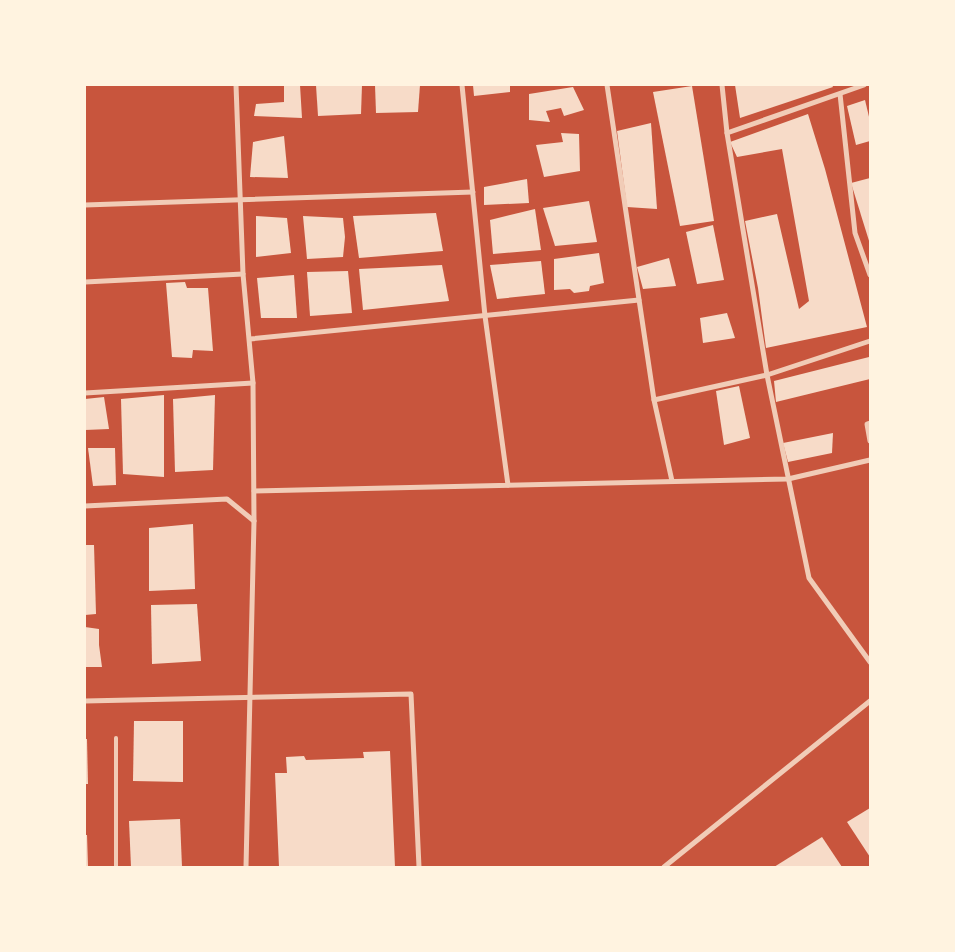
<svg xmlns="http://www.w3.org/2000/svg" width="955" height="952" viewBox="0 0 955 952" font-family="'Times New Roman',serif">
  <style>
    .building { fill: #f7dbc8 }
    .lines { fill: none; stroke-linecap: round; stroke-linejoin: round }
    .service { stroke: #f1ccb7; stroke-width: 4 }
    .minor { stroke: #f1ccb7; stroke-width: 5 }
  </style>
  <rect width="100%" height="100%" fill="#c8553d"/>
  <g class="building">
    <polygon points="284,85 300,85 302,118 254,116 256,104 284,102"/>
    <polygon points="316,85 362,85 361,114 318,116"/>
    <polygon points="375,85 420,85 418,112 376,113"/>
    <polygon points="473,85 510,85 510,92 474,96"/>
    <polygon points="735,85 832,85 833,87 740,118"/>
    <polygon points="692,86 714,221 680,226 653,92"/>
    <polygon points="573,87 584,110 564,116 561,108 546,111 550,122 529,120 529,94"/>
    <polygon points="865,100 870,121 870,141 856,145 847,106"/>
    <polygon points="808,114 825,169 867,327 766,348 758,288 745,221 777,214 799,309 809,301 782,149 737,157 730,142"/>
    <polygon points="651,123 657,209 627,207 617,131"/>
    <polygon points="561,133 579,134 580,171 544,177 536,145 563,142"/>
    <polygon points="284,136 288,178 250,177 253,142"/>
    <polygon points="870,178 870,244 851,183"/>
    <polygon points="527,179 529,203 484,205 484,187"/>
    <polygon points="589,201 597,242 555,246 543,208"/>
    <polygon points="535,209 541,250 493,254 490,220"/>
    <polygon points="436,213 443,251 359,258 353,216"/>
    <polygon points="256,216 287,218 291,253 256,257"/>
    <polygon points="303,216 343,218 345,237 343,257 307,259"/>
    <polygon points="713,225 724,280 697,284 686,232"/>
    <polygon points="599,253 604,283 590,286 589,291 574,293 570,289 554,290 554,259"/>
    <polygon points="669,258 676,286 643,289 637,267"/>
    <polygon points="541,261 545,294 497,299 490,265"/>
    <polygon points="442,265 449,301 363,310 359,269"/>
    <polygon points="348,271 352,313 310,316 307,272"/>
    <polygon points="294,275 297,318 261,318 257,278"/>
    <polygon points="185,282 187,288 208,288 213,351 193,350 192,358 172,357 166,283"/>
    <polygon points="727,313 735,338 703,343 700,318"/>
    <polygon points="869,357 870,379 776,402 774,381"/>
    <polygon points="739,386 750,438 724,445 716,391"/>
    <polygon points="164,395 164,477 123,474 121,399"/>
    <polygon points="215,395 213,470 175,472 173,399"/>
    <polygon points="104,397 109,429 85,430 85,399"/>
    <polygon points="833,433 832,453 788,462 783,443"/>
    <polygon points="88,448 115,448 116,485 93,486"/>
    <polygon points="193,524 195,589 149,591 149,528"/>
    <polygon points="85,545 94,545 96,614 85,615"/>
    <polygon points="197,604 201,661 152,664 151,605"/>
    <polygon points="85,627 99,629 99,645 102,667 85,667"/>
    <polygon points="134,721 183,721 183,782 133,781"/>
    <polygon points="85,739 87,739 88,784 85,784"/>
    <polygon points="390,751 395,867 279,867 275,773 287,773 286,757 304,756 306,760 364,758 363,752"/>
    <polygon points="870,808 870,857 847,822"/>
    <polygon points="180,819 182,867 131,867 129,821"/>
    <polygon points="85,835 87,835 88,867 85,867"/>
    <polygon points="822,837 842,867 774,867"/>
  </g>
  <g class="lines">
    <polyline class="service" points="116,738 116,867"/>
    <g class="minor">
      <polyline points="236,85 243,274 253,383 254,521 246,867"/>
      <polyline points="462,85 485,316 508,485"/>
      <polyline points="607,85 654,400 767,375 870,341"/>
      <polyline points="722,85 727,133 767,375 809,578 870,662"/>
      <polyline points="840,94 855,233 870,275"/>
      <polyline points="727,133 864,85"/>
      <polyline points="85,205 473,192"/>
      <polyline points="85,282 243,274"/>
      <polyline points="250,339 639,300"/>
      <polyline points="85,393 253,383"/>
      <polyline points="654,400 672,481"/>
      <polyline points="870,423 867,424 870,441"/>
      <polyline points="254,491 788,479 870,460"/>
      <polyline points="85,506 227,499 254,521"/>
      <polyline points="85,701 411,694 419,867"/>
      <polyline points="664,867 870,701"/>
    </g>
  </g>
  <rect width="955" height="952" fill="none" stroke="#fff3e0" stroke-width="172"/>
</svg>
